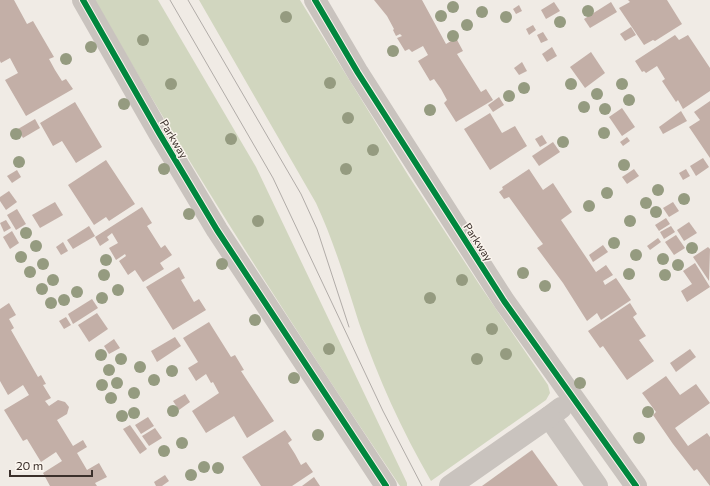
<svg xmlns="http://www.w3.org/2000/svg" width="710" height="486" viewBox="0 0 710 486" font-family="Commissioner,sans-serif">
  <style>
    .green { fill: #d1d6bf }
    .building { fill: #c3afa7 }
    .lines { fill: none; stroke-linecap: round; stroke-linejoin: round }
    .minor { stroke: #c9c3be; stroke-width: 22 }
    .tram { stroke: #b1aca8; stroke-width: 1 }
    .cycleway-casing { stroke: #fbf5ee; stroke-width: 8 }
    .cycleway { stroke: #00873e; stroke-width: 6 }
    .tree { fill: #959b80 }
    .labels { text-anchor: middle; stroke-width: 3; stroke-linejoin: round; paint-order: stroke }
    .street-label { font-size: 11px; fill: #3b302b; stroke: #fbf5ee }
  </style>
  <rect width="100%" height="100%" fill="#f0ebe5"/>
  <g class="green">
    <path d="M95,0H158L256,167L407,483V486H400C293,327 189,167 95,0Z"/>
    <path d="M199,0H300L408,175L479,284L548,385L550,393L546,400L431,481C402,431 378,378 359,323C346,282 334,242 316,203Z"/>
  </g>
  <g class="building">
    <polygon points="0,0 14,0 27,24 33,21 54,57 49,59 55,70 62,81 66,79 73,89 26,116 5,80 18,73 10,58 1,63 0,61"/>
    <polygon points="374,0 422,0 446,44 456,38 463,51 457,54 481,92 486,89 493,100 456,122 444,103 447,100 441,89 434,79 430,81 418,61 428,55 423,46 412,52 409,49 405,51 397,38 402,36 400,34 396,36 393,30 394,29 387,16"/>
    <polygon points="628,0 667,0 682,24 655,41 653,40 644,45 619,8 630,2"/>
    <polygon points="554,2 560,11 546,19 541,10"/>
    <polygon points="611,2 617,12 590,28 584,19"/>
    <polygon points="519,5 522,11 516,14 513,9"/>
    <polygon points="533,25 536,30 529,35 526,29"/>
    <polygon points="631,27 636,35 625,41 620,34"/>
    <polygon points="543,32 548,40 541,43 537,35"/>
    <polygon points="675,35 679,40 688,35 710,68 710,91 683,109 678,100 676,102 662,81 665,79 657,66 646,73 644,71 642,72 635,61"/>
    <polygon points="552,47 557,56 547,62 542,54"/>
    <polygon points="591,52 605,73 585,88 570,67"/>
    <polygon points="522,62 527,71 519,75 514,68"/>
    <polygon points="499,97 504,105 493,112 488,105"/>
    <polygon points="710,101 710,158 689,127 700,120 694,112"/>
    <polygon points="75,102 102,147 76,163 62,141 53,146 40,123"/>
    <polygon points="622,108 635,127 622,136 609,117"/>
    <polygon points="681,111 687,121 663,134 659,127"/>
    <polygon points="490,113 502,133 515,126 527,146 490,170 464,129"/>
    <polygon points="35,119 40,128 23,138 18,129"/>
    <polygon points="542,135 547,143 540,147 535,139"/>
    <polygon points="627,137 630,141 623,146 620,142"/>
    <polygon points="553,142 560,152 539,166 532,156"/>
    <polygon points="703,158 709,167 696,176 690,166"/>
    <polygon points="106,160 135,204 109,221 106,217 94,225 68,185"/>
    <polygon points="529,169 543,190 553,183 572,212 561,220 596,272 606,265 613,275 603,281 605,285 616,278 631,300 601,320 597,313 587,321 563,283 537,248 543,244 537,236 509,197 504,199 499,192 503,189 502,187"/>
    <polygon points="634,169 639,176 627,184 622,177"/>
    <polygon points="686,169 690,176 683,180 679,173"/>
    <polygon points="17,170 21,177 12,183 7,176"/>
    <polygon points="9,191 17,202 6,210 0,201 0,197"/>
    <polygon points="55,202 63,215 40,228 32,215"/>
    <polygon points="673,202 679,211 669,217 663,208"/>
    <polygon points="142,207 152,223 147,226 161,248 165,245 172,255 160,263 164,269 143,282 135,270 128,275 119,261 126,256 125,254 116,260 109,248 118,243 112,233 107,237 109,240 100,246 95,237"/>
    <polygon points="17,209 26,224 16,230 7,215"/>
    <polygon points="666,218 670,224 659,231 655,225"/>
    <polygon points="6,220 11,228 4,232 0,223"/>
    <polygon points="689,222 697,233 684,241 677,230"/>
    <polygon points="89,226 95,236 73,249 67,240"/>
    <polygon points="671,226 675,232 664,239 660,232"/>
    <polygon points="12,231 19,243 10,249 3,237"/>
    <polygon points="676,235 685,248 674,255 665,242"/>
    <polygon points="658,238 661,242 650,250 647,246"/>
    <polygon points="63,242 68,251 61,255 56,247"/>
    <polygon points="603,245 608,252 593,262 589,255"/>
    <polygon points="708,247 710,249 709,281 693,257"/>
    <polygon points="695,263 710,287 687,302 681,291 692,284 683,271"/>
    <polygon points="179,267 185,278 181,280 194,302 199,299 206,310 173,330 146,287"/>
    <polygon points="92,299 98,308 73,324 68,314"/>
    <polygon points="9,303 16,315 9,319 14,328 11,330 38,377 41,375 46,384 43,385 51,398 45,401 49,406 58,400 65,402 69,407 67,414 57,420 73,446 83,440 87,447 77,453 87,470 99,463 107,477 95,483 97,486 50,486 43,473 62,461 56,452 41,462 27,439 23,441 4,410 29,395 23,385 8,395 0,381 0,309"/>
    <polygon points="630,303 637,314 633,317 646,336 639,340 654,361 627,380 603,346 600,348 588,331"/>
    <polygon points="97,313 108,329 89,342 78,325"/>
    <polygon points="66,317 71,325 64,329 59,321"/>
    <polygon points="209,322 231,357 235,355 244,370 241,371 274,421 247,438 234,416 206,433 192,411 219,393 213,382 211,383 206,374 196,381 188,368 198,362 183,338"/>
    <polygon points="175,337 181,346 157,362 151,351"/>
    <polygon points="114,339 120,348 109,354 104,346"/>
    <polygon points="690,349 696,357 676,372 670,363"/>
    <polygon points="666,376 680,395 696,384 710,403 675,428 688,446 707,433 710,437 710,486 697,469 694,471 673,444 653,415 656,412 642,393"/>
    <polygon points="185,394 190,402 179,410 173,401"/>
    <polygon points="148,417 154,426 141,434 135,425"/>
    <polygon points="130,425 147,449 140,454 123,429"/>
    <polygon points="155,428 162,438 149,446 142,436"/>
    <polygon points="285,430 292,440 288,443 295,454 301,465 306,462 313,472 292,486 261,486 242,457"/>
    <polygon points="532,450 558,486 482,486"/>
    <polygon points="165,475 169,481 162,486 156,486 154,482"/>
    <polygon points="314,477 320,486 302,486"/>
  </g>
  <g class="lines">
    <g class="minor">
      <polyline points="83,0 159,133 217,230 386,486"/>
      <polyline points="315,0 358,73 504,301 636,486"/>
      <polyline points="561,408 549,417 597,486"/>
      <polyline points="450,486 549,417"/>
    </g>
    <g class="tram">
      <polyline points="170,0 273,178 383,411 422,486"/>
      <polyline points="188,0 301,194 317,229 349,327"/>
    </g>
    <g class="cycleway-casing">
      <g id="cycleway">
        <polyline points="83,0 159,133 217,230 386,486"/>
        <polyline points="315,0 358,73 504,301 636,486"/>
      </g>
    </g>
    <use href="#cycleway" class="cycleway"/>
  </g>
  <g class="tree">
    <circle cx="453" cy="7" r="6"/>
    <circle cx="588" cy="11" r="6"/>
    <circle cx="482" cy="12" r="6"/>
    <circle cx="441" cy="16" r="6"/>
    <circle cx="286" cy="17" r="6"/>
    <circle cx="506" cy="17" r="6"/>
    <circle cx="560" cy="22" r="6"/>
    <circle cx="467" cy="25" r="6"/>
    <circle cx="453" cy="36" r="6"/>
    <circle cx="143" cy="40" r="6"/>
    <circle cx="91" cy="47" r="6"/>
    <circle cx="393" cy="51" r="6"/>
    <circle cx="66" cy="59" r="6"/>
    <circle cx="330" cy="83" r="6"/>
    <circle cx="171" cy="84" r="6"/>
    <circle cx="571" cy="84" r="6"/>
    <circle cx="622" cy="84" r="6"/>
    <circle cx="524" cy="88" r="6"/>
    <circle cx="597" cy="94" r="6"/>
    <circle cx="509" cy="96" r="6"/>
    <circle cx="629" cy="100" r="6"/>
    <circle cx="124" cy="104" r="6"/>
    <circle cx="584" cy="107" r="6"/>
    <circle cx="605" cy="109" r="6"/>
    <circle cx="430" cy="110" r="6"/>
    <circle cx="348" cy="118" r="6"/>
    <circle cx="604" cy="133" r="6"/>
    <circle cx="16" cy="134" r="6"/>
    <circle cx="231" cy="139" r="6"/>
    <circle cx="563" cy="142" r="6"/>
    <circle cx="373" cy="150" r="6"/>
    <circle cx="19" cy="162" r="6"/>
    <circle cx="624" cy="165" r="6"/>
    <circle cx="164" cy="169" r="6"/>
    <circle cx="346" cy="169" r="6"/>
    <circle cx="658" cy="190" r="6"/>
    <circle cx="607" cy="193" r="6"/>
    <circle cx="684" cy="199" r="6"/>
    <circle cx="646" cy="203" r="6"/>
    <circle cx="589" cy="206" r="6"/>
    <circle cx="656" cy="212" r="6"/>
    <circle cx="189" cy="214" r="6"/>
    <circle cx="258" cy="221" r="6"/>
    <circle cx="630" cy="221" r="6"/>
    <circle cx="26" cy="233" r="6"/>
    <circle cx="614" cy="243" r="6"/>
    <circle cx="36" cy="246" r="6"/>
    <circle cx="692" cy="248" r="6"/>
    <circle cx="636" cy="255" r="6"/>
    <circle cx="21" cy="257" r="6"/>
    <circle cx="663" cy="259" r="6"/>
    <circle cx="106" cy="260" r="6"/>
    <circle cx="43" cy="264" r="6"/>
    <circle cx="222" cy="264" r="6"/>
    <circle cx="678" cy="265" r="6"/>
    <circle cx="30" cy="272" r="6"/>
    <circle cx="523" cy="273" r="6"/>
    <circle cx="629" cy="274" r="6"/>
    <circle cx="104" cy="275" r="6"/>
    <circle cx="665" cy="275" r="6"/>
    <circle cx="53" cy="280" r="6"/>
    <circle cx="462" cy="280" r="6"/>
    <circle cx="545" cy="286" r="6"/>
    <circle cx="42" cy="289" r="6"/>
    <circle cx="118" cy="290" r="6"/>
    <circle cx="77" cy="292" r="6"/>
    <circle cx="102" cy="298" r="6"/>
    <circle cx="430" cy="298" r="6"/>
    <circle cx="64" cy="300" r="6"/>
    <circle cx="51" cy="303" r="6"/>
    <circle cx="255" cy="320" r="6"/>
    <circle cx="492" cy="329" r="6"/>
    <circle cx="329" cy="349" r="6"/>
    <circle cx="506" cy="354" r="6"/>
    <circle cx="101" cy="355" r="6"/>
    <circle cx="121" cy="359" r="6"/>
    <circle cx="477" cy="359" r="6"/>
    <circle cx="140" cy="367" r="6"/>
    <circle cx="109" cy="370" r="6"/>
    <circle cx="172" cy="371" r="6"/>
    <circle cx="294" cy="378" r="6"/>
    <circle cx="154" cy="380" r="6"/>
    <circle cx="117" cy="383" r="6"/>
    <circle cx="580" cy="383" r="6"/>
    <circle cx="102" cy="385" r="6"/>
    <circle cx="134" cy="393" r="6"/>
    <circle cx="111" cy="398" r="6"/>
    <circle cx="173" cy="411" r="6"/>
    <circle cx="648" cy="412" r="6"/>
    <circle cx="134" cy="413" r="6"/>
    <circle cx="122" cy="416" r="6"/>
    <circle cx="318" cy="435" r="6"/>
    <circle cx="639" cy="438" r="6"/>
    <circle cx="182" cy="443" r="6"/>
    <circle cx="164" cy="451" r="6"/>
    <circle cx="204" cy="467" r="6"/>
    <circle cx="218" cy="468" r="6"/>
    <circle cx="191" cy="475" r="6"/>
  </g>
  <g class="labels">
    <g class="street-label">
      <text transform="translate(174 139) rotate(59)" y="4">Parkway</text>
      <text transform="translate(478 242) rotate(57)" y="4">Parkway</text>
    </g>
  </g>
  <path d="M10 470v6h82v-6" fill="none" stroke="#3b302b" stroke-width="2"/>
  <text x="16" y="470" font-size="12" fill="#3b302b" stroke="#fbf5ee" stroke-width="3" paint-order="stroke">20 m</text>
</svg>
